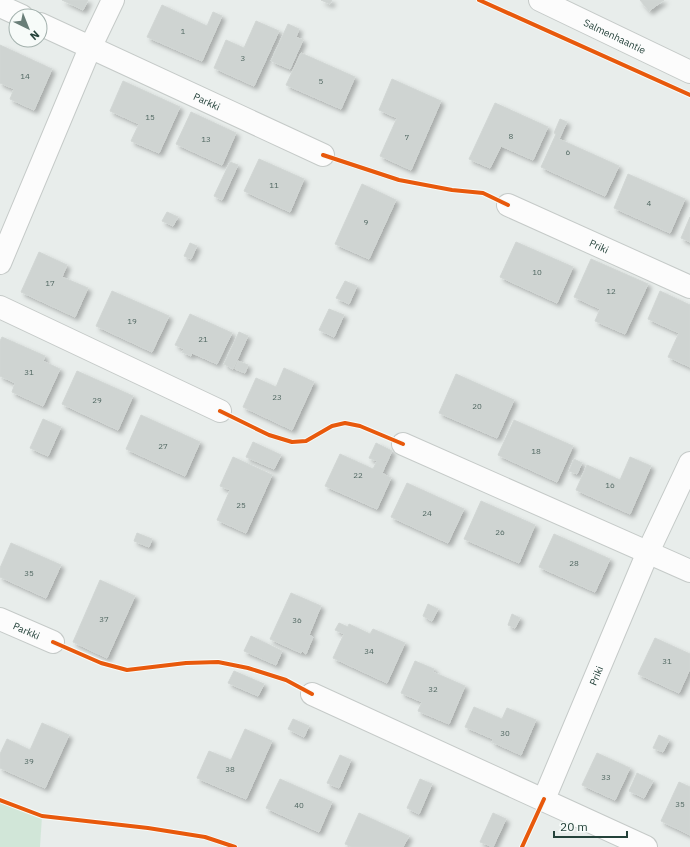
<svg xmlns="http://www.w3.org/2000/svg" width="690" height="847" viewBox="0 0 690 847" font-family="'IBM Plex Sans',sans-serif">
  <style>
    .green { fill: #d1e6d8 }
    .building { fill: #cfd4d2; stroke: #d1d6d4; filter: url(#shadow) }
    .lines { fill: none; stroke-linecap: round; stroke-linejoin: round }
    .street-casing { stroke: #c5cac8; stroke-width: 24 }
    .street { stroke: #fcfcfc; stroke-width: 22 }
    .cycleway-casing { stroke: #f7fbf9; stroke-width: 6 }
    .cycleway { stroke: #e8590c; stroke-width: 4 }
    .labels { text-anchor: middle; stroke-width: 4; stroke-linejoin: round; paint-order: stroke }
    .number-label { font-size: 8px; fill: #506761 }
    .street-label { font-size: 10px; fill: #24423a; stroke: #f7fbf9 }
  </style>
  <defs>
    <filter id="shadow"><feDropShadow dx="3.5" dy="3.5" stdDeviation="2" flood-color="#0004"/></filter>
  </defs>
  <rect width="100%" height="100%" fill="#e8edeb"/>
  <polygon class="green" points="0,800 42,816 40,847 0,847"/>
  <g class="building">
    <polygon points="62,0 88,0 83,10"/>
    <polygon points="321,0 332,0 330,4"/>
    <polygon points="640,0 664,0 649,11"/>
    <polygon points="162,5 207,26 213,12 222,16 202,61 147,37"/>
    <polygon points="256,21 279,31 254,86 214,68 226,40 244,48"/>
    <polygon points="288,24 299,29 296,37 303,40 290,69 271,61"/>
    <polygon points="0,45 52,69 34,110 10,99 14,89 0,83"/>
    <polygon points="301,53 355,77 341,109 286,85"/>
    <polygon points="392,79 441,101 411,170 380,156 397,118 379,110"/>
    <polygon points="123,81 180,107 159,153 131,141 139,124 110,111"/>
    <polygon points="495,103 548,127 533,160 501,146 490,168 469,159"/>
    <polygon points="191,112 236,133 222,165 176,144"/>
    <polygon points="560,119 567,122 559,139 619,166 605,196 541,167 556,134 554,133"/>
    <polygon points="259,159 304,179 290,212 244,191"/>
    <polygon points="230,162 238,165 222,200 214,196"/>
    <polygon points="628,174 685,199 670,233 614,208"/>
    <polygon points="362,184 396,200 369,259 335,244"/>
    <polygon points="167,212 178,217 173,226 162,221"/>
    <polygon points="690,217 690,242 681,238"/>
    <polygon points="516,242 573,267 557,303 500,277"/>
    <polygon points="190,243 197,246 191,259 184,256"/>
    <polygon points="39,252 67,265 62,277 88,288 75,317 21,292"/>
    <polygon points="591,259 648,284 625,334 595,321 600,309 574,297"/>
    <polygon points="345,281 357,286 349,304 336,298"/>
    <polygon points="112,291 169,316 152,352 96,326"/>
    <polygon points="660,291 690,305 690,367 668,357 679,333 648,319"/>
    <polygon points="329,309 344,315 334,337 319,330"/>
    <polygon points="190,314 232,333 217,364 192,353 191,356 182,352 184,349 175,345"/>
    <polygon points="239,332 248,336 233,369 224,364"/>
    <polygon points="2,337 45,356 43,361 60,369 43,406 12,392 15,383 0,376 0,341"/>
    <polygon points="238,361 248,365 245,373 235,369"/>
    <polygon points="284,368 314,382 292,430 243,407 256,378 276,387"/>
    <polygon points="77,371 133,396 118,430 62,404"/>
    <polygon points="456,374 514,400 497,438 439,413"/>
    <polygon points="141,415 200,442 185,476 126,449"/>
    <polygon points="43,419 61,427 48,456 30,448"/>
    <polygon points="514,420 573,446 557,482 498,455"/>
    <polygon points="253,442 281,455 274,469 246,457"/>
    <polygon points="376,443 392,451 382,473 391,478 377,509 325,486 340,454 373,469 377,461 369,458"/>
    <polygon points="233,457 272,475 246,533 217,520 230,490 220,486"/>
    <polygon points="630,457 651,466 630,514 576,490 587,465 620,480"/>
    <polygon points="574,459 582,463 577,474 569,471"/>
    <polygon points="407,483 464,509 448,543 391,517"/>
    <polygon points="481,501 535,525 519,563 464,539"/>
    <polygon points="137,533 152,539 149,547 134,541"/>
    <polygon points="554,534 610,559 595,592 539,567"/>
    <polygon points="11,543 61,565 46,598 0,577 0,568"/>
    <polygon points="100,580 135,596 107,658 73,642"/>
    <polygon points="291,593 321,606 309,635 313,637 306,654 302,651 301,653 270,639"/>
    <polygon points="428,604 438,609 432,621 423,616"/>
    <polygon points="512,614 520,618 515,628 508,625"/>
    <polygon points="339,623 348,627 349,624 370,634 373,629 405,643 387,683 333,658 344,634 335,630"/>
    <polygon points="251,636 282,651 276,665 244,651"/>
    <polygon points="655,638 690,654 690,669 679,693 638,674"/>
    <polygon points="415,661 434,669 433,672 465,686 449,724 418,711 422,702 401,693"/>
    <polygon points="234,671 264,684 258,696 228,683"/>
    <polygon points="474,707 502,719 507,708 536,720 521,755 492,742 493,739 465,727"/>
    <polygon points="293,719 309,726 304,737 288,729"/>
    <polygon points="42,723 69,735 45,788 0,768 0,754 7,739 30,750"/>
    <polygon points="245,729 272,741 246,799 197,778 209,751 231,760"/>
    <polygon points="659,735 669,740 663,752 653,748"/>
    <polygon points="597,753 630,768 615,800 582,785"/>
    <polygon points="340,755 351,760 339,788 327,783"/>
    <polygon points="637,773 653,781 644,798 629,791"/>
    <polygon points="280,779 332,802 319,832 266,808"/>
    <polygon points="420,779 432,784 419,814 407,808"/>
    <polygon points="679,782 690,787 690,835 661,821"/>
    <polygon points="359,813 409,836 403,847 352,847 345,844"/>
    <polygon points="493,813 506,819 493,847 480,842"/>
  </g>
  <g class="lines">
    <g class="street-casing">
      <g id="street">
        <path id="s1" d="M540,0L690,72"/>
        <polyline points="0,6 22,16"/>
        <path id="s2" d="M40,24L323,155"/>
        <path id="s3" d="M508,205L690,287"/>
        <polyline points="0,263 90,48 113,0"/>
        <polyline points="0,307 220,411"/>
        <polyline points="403,444 690,571"/>
        <path id="s4" d="M0,619L53,642"/>
        <polyline points="312,694 646,847"/>
        <path id="s5" d="M544,799L648,552L690,463"/>
      </g>
    </g>
    <use href="#street" class="street"/>
    <g class="cycleway-casing">
      <g id="cycleway">
        <polyline points="479,0 690,95"/>
        <polyline points="323,155 399,180 452,190 483,193 508,205"/>
        <polyline points="220,411 269,435 292,442 306,441 332,426 345,423 360,426 403,444"/>
        <polyline points="53,642 101,663 127,670 186,663 218,662 248,668 286,680 312,694"/>
        <polyline points="0,800 42,816 148,828 205,837 235,847"/>
        <polyline points="522,847 544,799"/>
      </g>
    </g>
    <use href="#cycleway" class="cycleway"/>
  </g>
  <g class="labels">
    <g class="number-label">
      <text x="183" y="34">1</text>
      <text x="243" y="61">3</text>
      <text x="25" y="79">14</text>
      <text x="321" y="84">5</text>
      <text x="150" y="120">15</text>
      <text x="511" y="139">8</text>
      <text x="407" y="140">7</text>
      <text x="206" y="142">13</text>
      <text x="568" y="155">6</text>
      <text x="274" y="188">11</text>
      <text x="649" y="206">4</text>
      <text x="366" y="225">9</text>
      <text x="537" y="275">10</text>
      <text x="50" y="286">17</text>
      <text x="611" y="294">12</text>
      <text x="132" y="324">19</text>
      <text x="203" y="342">21</text>
      <text x="29" y="375">31</text>
      <text x="277" y="400">23</text>
      <text x="97" y="403">29</text>
      <text x="477" y="409">20</text>
      <text x="163" y="449">27</text>
      <text x="536" y="454">18</text>
      <text x="358" y="478">22</text>
      <text x="610" y="488">16</text>
      <text x="241" y="508">25</text>
      <text x="427" y="516">24</text>
      <text x="500" y="535">26</text>
      <text x="574" y="566">28</text>
      <text x="29" y="576">35</text>
      <text x="104" y="622">37</text>
      <text x="297" y="623">36</text>
      <text x="369" y="654">34</text>
      <text x="667" y="664">31</text>
      <text x="433" y="692">32</text>
      <text x="505" y="736">30</text>
      <text x="29" y="764">39</text>
      <text x="230" y="772">38</text>
      <text x="606" y="780">33</text>
      <text x="680" y="807">35</text>
      <text x="299" y="808">40</text>
    </g>
    <g class="street-label">
      <text dy="4" stroke="none"><textPath href="#s1" startOffset="83">Salmenhaantie</textPath></text>
      <text dy="4" stroke="none"><textPath href="#s2" startOffset="184">Parkki</textPath></text>
      <text dy="4" stroke="none"><textPath href="#s3" startOffset="100">Priki</textPath></text>
      <text dy="4" stroke="none"><textPath href="#s4" startOffset="29">Parkki</textPath></text>
      <text dy="4" stroke="none"><textPath href="#s5" startOffset="134">Priki</textPath></text>
    </g>
  </g>
  <g transform="translate(28 28) rotate(137)"><circle r="19" fill="#f7fbf9" stroke="#a3b1ad"/>
  <path d="M0-3L7 15L0 10L-7 15Z" fill="#697e78"/>
  <text y="-6" font-size="11" font-weight="bold" text-anchor="middle" fill="#24423a">N</text>
  </g>
  <path d="M554 831v6h73v-6" fill="none" stroke="#24423a" stroke-width="2"/>
  <text x="560" y="831" font-size="12" fill="#24423a" stroke="#f7fbf9" stroke-width="3" paint-order="stroke">20 m</text>
</svg>
